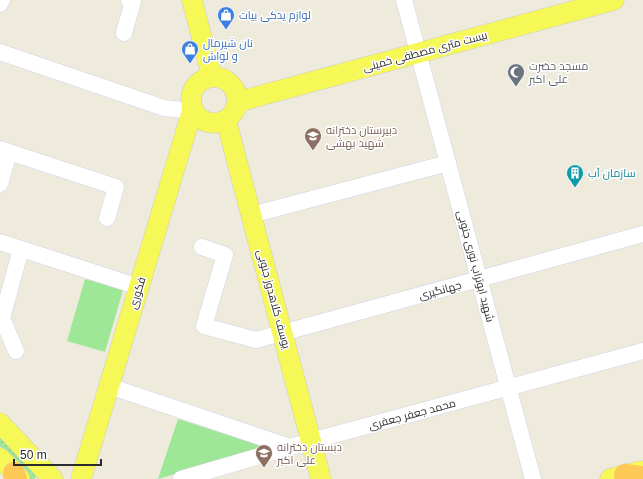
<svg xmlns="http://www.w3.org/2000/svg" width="643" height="479" viewBox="0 0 643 479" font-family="Helvetica,Cairo,sans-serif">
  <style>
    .grass { fill: url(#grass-dots) }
    .park { fill: #9ee797 }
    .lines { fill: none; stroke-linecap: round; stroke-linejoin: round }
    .minor-casing { stroke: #d3d2e5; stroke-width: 17 }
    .major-casing { stroke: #ccc; stroke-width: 21 }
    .highway-casing { stroke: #ccc; stroke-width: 23 }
    .minor { stroke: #fff; stroke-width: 16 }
    .major { stroke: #f6f858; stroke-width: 20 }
    .highway { stroke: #ffc957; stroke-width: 22 }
    .labels { text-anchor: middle; stroke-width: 3; stroke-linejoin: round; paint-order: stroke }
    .shop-label { font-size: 11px; fill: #366cbe; stroke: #fff; text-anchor: start }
    .street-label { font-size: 11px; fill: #2b2b2b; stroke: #fff }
    .worship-label { font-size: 11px; fill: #5b616d; stroke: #fff; text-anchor: start }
    .education-label { font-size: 11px; fill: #785e54; stroke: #fff; text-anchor: start }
    .culture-label { font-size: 11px; fill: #0d838f; stroke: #fff; text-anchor: start }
  </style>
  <defs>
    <pattern id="grass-dots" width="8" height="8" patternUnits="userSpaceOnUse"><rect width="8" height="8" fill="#9ee797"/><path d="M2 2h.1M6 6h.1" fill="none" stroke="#88c682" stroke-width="1.8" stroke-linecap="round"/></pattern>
  </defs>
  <rect width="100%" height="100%" fill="#eeebdd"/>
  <polygon class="grass" points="0,433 40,474 34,479 29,479 24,470 0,446"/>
  <g class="park">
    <polygon points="85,279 123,290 105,352 67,341"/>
    <polygon points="178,419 265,447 158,479"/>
  </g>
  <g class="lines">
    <g class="minor-casing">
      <g id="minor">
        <polyline points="404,0 533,479"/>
        <polyline points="0,4 2,0"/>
        <polyline points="124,33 133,1 129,0"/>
        <polyline points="0,52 164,108 183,110 193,108"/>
        <polyline points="0,149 116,187 107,218"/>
        <polyline points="0,184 9,152"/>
        <polyline points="251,215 448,163"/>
        <polyline points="0,242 139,287"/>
        <polyline points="202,247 225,255 204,326 256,340 643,234"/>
        <polyline points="16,351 2,318 21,249"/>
        <polyline points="109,386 290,447"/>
        <polyline points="181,479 311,441 643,351"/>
      </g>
    </g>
    <g class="major-casing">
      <g id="major">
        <polyline points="192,0 212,77"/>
        <circle cx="214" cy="100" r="23"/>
        <polyline points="237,102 614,0"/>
        <polyline points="226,120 321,479"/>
        <polyline points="0,423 53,479"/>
        <polyline points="0,458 20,479"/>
        <polyline points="81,479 193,108"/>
        <polyline points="610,479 641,471"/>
      </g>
    </g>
    <g class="highway-casing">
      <g id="highway">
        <polyline points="14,473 16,479"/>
        <polyline points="625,475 643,477"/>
      </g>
    </g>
    <use href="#minor" class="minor"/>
    <use href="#major" class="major"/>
    <use href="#highway" class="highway"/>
  </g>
  <defs>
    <g id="shop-pin" transform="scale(0.9)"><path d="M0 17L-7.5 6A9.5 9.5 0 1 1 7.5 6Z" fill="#3f7fe0" stroke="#fff"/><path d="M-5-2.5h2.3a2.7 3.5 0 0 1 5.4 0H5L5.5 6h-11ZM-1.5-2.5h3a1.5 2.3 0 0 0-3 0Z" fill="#fff"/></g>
    <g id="mosque-pin" transform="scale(0.9)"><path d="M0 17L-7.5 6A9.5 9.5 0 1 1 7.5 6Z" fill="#6b7280" stroke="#fff"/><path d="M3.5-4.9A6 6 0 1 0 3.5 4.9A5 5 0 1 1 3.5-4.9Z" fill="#fff"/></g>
    <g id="school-pin" transform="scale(0.9)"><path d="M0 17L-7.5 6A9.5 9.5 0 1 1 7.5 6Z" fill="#8d6e63" stroke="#fff"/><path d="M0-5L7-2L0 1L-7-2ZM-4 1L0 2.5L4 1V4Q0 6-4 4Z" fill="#fff"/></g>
    <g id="building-pin" transform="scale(0.9)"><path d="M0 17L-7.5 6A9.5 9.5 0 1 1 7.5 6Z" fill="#0f9aa8" stroke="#fff"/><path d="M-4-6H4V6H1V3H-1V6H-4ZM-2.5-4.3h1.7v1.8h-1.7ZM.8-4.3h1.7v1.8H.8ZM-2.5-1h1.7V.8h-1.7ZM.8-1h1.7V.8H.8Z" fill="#fff"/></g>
  </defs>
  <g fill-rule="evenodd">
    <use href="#shop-pin" x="226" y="15"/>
    <use href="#shop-pin" x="190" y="49"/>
    <use href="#mosque-pin" x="516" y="72"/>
    <use href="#school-pin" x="313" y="136"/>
    <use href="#building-pin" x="575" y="173"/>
    <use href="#school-pin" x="264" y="453"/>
  </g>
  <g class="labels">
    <g class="shop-label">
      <text x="239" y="19">لوازم یدکی بیات</text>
      <text x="203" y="47">نان شیرمال<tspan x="203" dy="13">و لواش</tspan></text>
    </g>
    <g class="street-label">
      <text transform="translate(425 51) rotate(-15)" y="4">بیست متری مصطفی خمینی</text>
      <text transform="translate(476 266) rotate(75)" y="4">شهید ابوتراب نوری جنوبی</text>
      <text transform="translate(440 290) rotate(-15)" y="4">جهانگیری</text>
      <text transform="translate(137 293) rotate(-73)" y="4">فکوری</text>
      <text transform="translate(274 299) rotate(75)" y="4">یوسف کلاهدوز جنوبی</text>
      <text transform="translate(412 414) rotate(-15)" y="4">محمد جعفر جعفری</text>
    </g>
    <g class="worship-label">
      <text x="529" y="70">مسجد حضرت<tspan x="529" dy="13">علی اکبر</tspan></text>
    </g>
    <g class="education-label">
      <text x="326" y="134">دبیرستان دخترانه<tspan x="326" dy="13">شهید بهشی</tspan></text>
      <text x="277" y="451">دبستان دخترانه<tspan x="277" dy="13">علی اکبر</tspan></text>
    </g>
    <g class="culture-label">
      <text x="588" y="177">سازمان آب</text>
    </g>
  </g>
  <path d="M14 459v6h87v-6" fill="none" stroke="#2b2b2b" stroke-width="2"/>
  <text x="20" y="459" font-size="12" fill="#2b2b2b" stroke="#ffffff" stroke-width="3" paint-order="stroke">50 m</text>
</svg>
